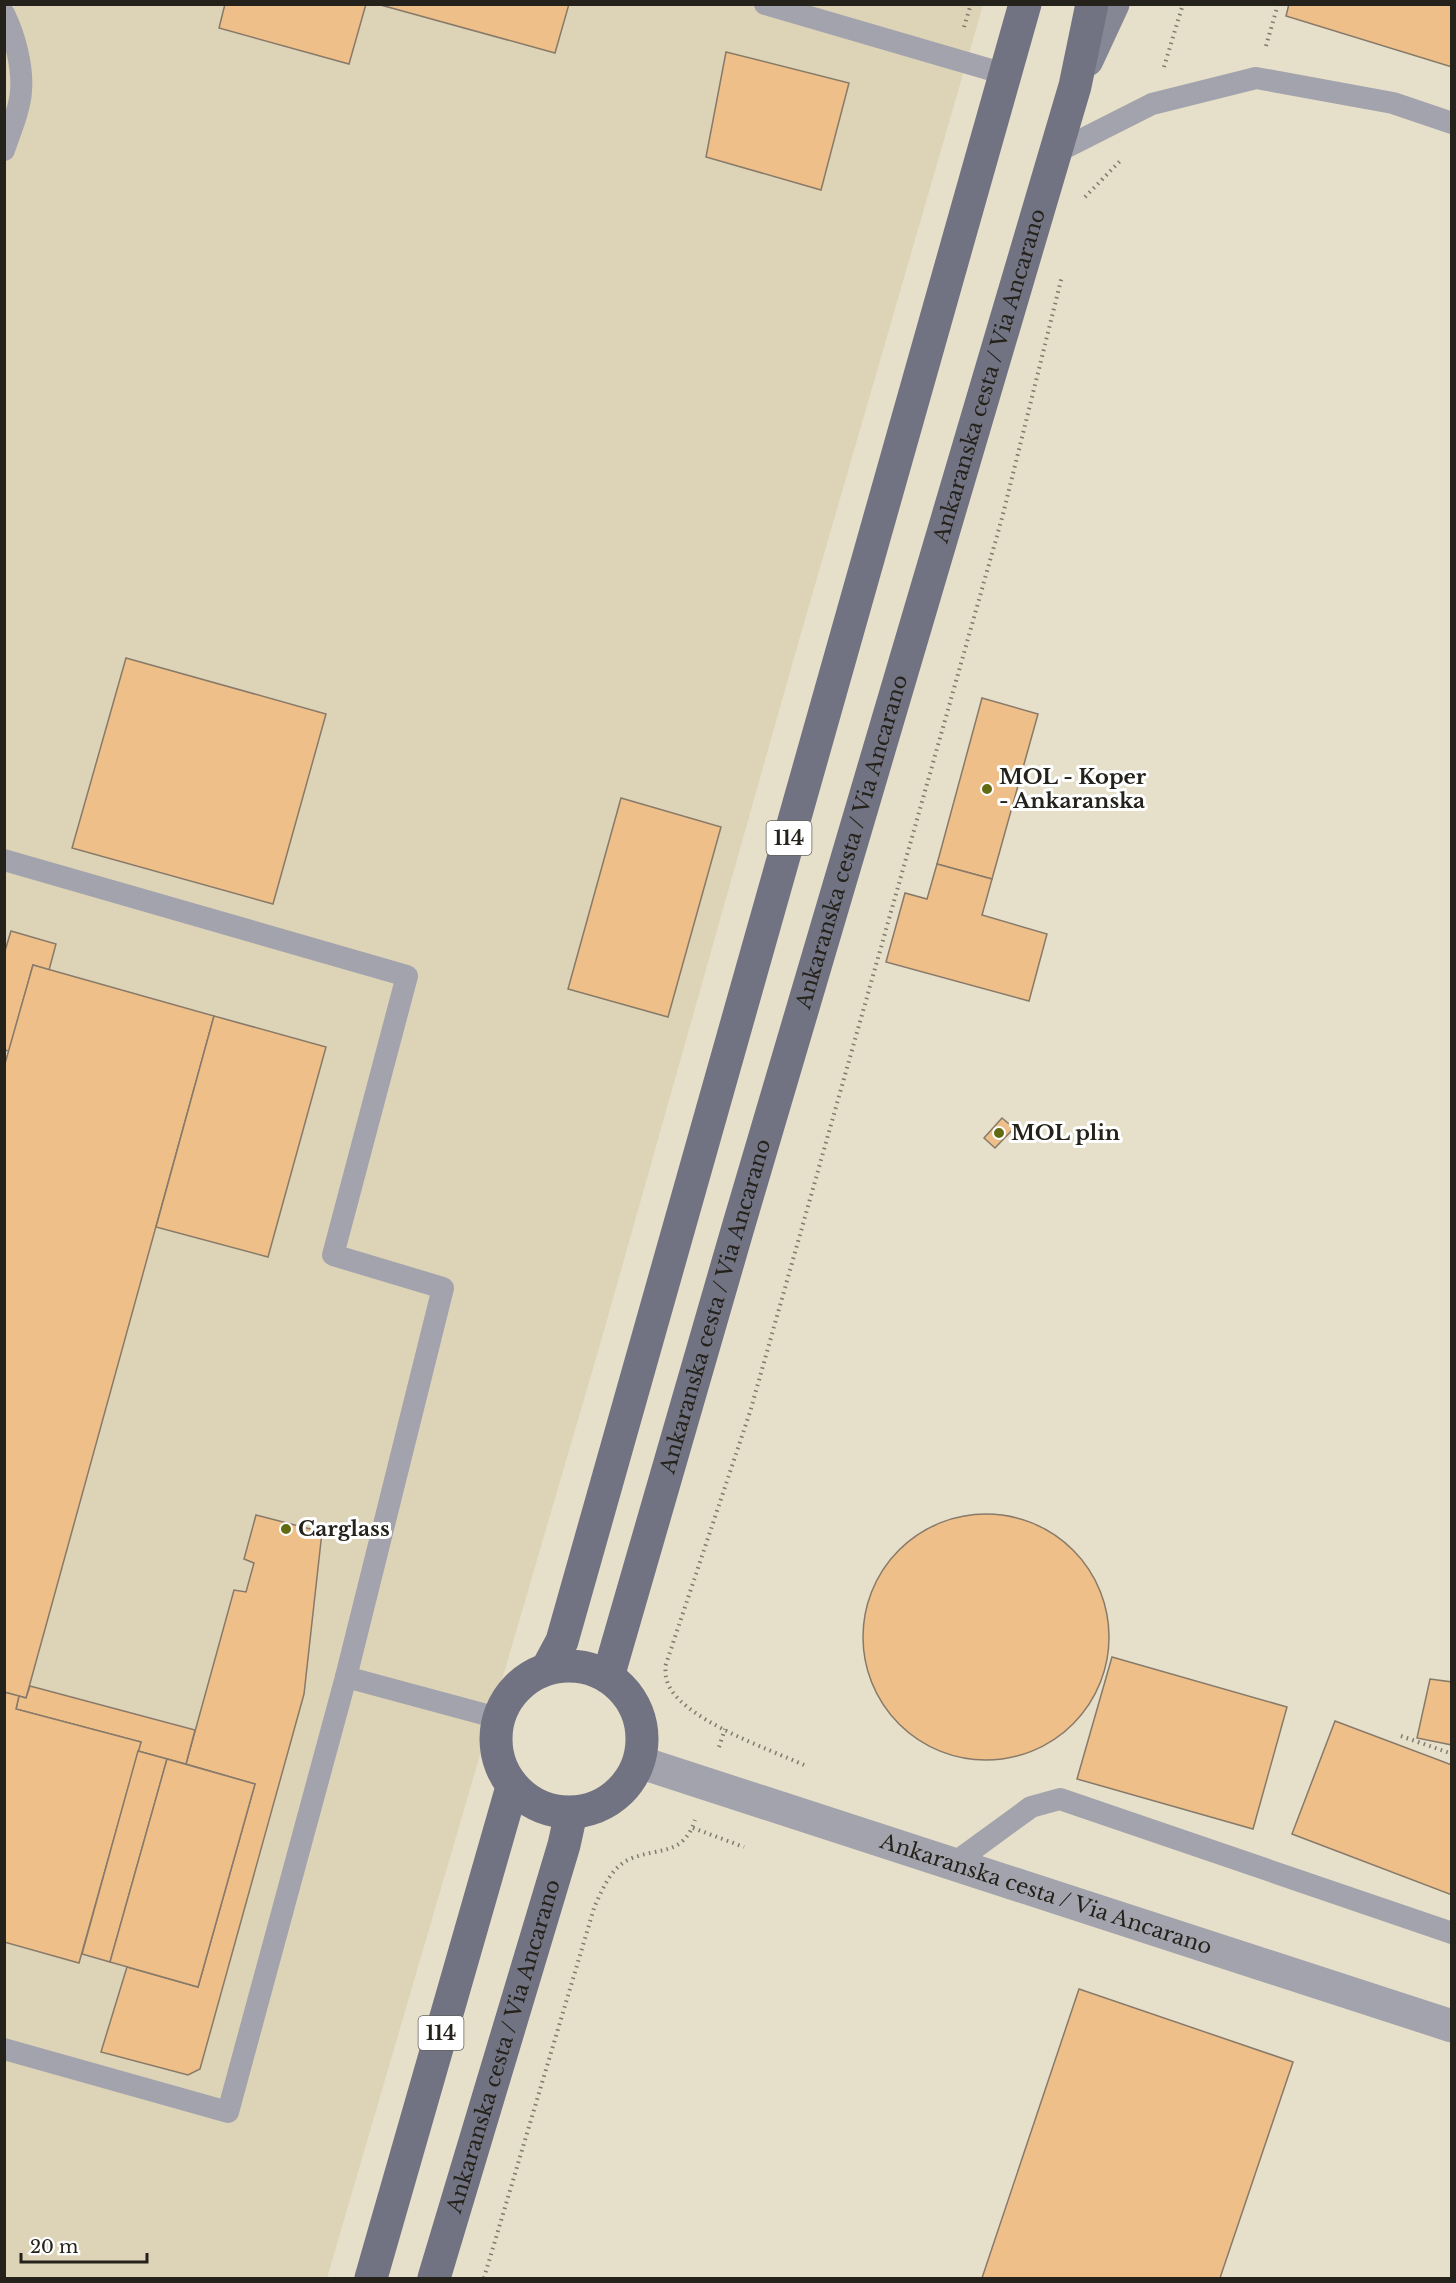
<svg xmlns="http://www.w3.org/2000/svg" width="1456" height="2283" viewBox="0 0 1456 2283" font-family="'Libre Baskerville',serif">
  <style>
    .built { fill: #ddd3b7 }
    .building { fill: #eebf88; stroke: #887a6a; stroke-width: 1.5 }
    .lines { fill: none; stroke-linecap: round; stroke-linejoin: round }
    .path { stroke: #7f7b6d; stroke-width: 4; stroke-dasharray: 1.5 4.5; stroke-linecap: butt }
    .lane { stroke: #a3a3ad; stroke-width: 22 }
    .street { stroke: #a3a3ad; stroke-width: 33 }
    .secondary { stroke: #858794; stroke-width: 33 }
    .primary { stroke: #717282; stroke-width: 33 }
    .poi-dot { fill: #626b11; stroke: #fff; stroke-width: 2 }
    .labels { text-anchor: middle; stroke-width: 6; stroke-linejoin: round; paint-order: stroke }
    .shield { fill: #fff; stroke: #66645f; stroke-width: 1.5 }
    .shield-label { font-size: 20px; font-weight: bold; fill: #24221a }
    .street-label { font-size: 21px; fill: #24221a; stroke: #fff }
    .poi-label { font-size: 21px; font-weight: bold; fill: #24221a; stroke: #fff; text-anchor: start }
  </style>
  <rect width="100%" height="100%" fill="#e6dfc9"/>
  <polygon class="built" points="5,5 983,5 797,647 601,1341 327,2278 5,2278"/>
  <g class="building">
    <polygon points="225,4 366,4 349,64 219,28"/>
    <polygon points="377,4 569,4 555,53"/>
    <polygon points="1289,4 1452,4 1452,67 1286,16"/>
    <polygon points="726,52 849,83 821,190 706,157"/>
    <polygon points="126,658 326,714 273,904 72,848"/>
    <polygon points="982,698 1038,714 992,879 937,864"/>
    <polygon points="621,798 721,827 668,1017 568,989"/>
    <polygon points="937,864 992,879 982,915 1047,934 1029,1001 886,962 905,893 927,899"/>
    <polygon points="11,931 56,944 49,970 33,965 9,1051 4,1050 4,954"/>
    <polygon points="33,965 214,1016 26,1698 4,1692 4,1067"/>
    <polygon points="214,1016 326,1047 268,1257 156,1227"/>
    <polygon points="1002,1118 1014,1128 995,1148 984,1138"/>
    <circle cx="986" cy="1637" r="123"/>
    <polygon points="256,1515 322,1532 304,1694 200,2069 188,2075 101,2052 127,1967 198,1987 255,1784 186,1764 234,1590 246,1592 254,1563 244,1559"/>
    <polygon points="1112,1657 1287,1707 1253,1829 1077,1779"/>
    <polygon points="1430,1679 1452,1682 1452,1745 1417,1738"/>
    <polygon points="30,1686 195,1730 186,1764 138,1751 141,1742 16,1709 19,1696 26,1698"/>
    <polygon points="4,1692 19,1696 16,1709 141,1742 79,1963 4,1942"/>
    <polygon points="1335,1721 1452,1765 1452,1895 1292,1834"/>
    <polygon points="138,1751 167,1759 110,1962 82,1954"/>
    <polygon points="167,1759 255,1784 198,1987 110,1962"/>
    <polygon points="1079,1989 1293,2062 1220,2278 982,2278"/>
  </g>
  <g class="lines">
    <g class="path">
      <polyline points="964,27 971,4"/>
      <polyline points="1266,46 1278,4"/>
      <polyline points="1164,67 1183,4"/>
      <polyline points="1085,197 1121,160"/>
      <polyline points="1401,1736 1452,1754"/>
      <polyline points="719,1747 725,1729"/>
      <path d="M804,1765C769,1749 678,1718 667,1681C665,1676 666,1671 665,1667L750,1412L1002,518L1062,276"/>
      <polyline points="693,1828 744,1847"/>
      <path d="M484,2278L594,1908C602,1890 611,1867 630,1859C657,1847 683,1857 695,1820"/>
    </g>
    <g class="lane">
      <polyline points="765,4 1005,74"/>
      <path d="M4,14C15,36 23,67 21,91C20,109 10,132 4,150"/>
      <polyline points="1053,154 1152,104 1256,78 1393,103 1452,123"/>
      <polyline points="4,860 407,976 333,1255 443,1288 346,1677"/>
      <polyline points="953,1864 1031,1807 1060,1799 1452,1933"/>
      <polyline points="4,2049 228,2112 346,1677 498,1718"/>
    </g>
    <path class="street" id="s1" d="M639,1762L1452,2026"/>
    <polyline class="secondary" points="1087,60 1113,4"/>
    <g class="primary">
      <circle cx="569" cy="1739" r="73"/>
      <polyline points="547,1669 562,1641 1025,4"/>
      <path id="s2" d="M608,1677L737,1231L1075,86L1092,4"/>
      <polyline points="371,2278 512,1787"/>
      <path id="s3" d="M434,2278L564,1845L571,1813"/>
    </g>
  </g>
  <g class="poi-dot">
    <circle cx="987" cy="789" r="6"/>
    <circle cx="999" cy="1133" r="6"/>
    <circle cx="286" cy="1529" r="6"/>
  </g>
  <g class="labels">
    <g class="shield">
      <rect x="766.5" y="821" width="45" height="34" rx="4.5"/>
      <rect x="418.5" y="2016" width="45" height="34" rx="4.5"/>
    </g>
    <g class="shield-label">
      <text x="789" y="845">114</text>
      <text x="441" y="2040">114</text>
    </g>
    <g class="street-label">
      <text dy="7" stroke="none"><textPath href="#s2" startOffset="1356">Ankaranska cesta / Via Ancarano</textPath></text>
      <text dy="7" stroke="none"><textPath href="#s2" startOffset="870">Ankaranska cesta / Via Ancarano</textPath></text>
      <text dy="7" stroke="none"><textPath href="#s2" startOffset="386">Ankaranska cesta / Via Ancarano</textPath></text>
      <text dy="7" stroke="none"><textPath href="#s1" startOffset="428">Ankaranska cesta / Via Ancarano</textPath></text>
      <text dy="7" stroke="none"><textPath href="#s3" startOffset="242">Ankaranska cesta / Via Ancarano</textPath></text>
    </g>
    <g class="poi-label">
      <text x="999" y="784">MOL - Koper<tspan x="999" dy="24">- Ankaranska</tspan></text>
      <text x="1011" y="1140">MOL plin</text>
      <text x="298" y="1536">Carglass</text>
    </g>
  </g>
  <rect width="1456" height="2283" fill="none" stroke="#24221a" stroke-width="12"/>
  <path d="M21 2253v9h126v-9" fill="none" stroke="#24221a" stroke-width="3"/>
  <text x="30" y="2253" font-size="18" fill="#24221a" stroke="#ffffff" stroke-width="4.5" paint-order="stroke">20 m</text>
</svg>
